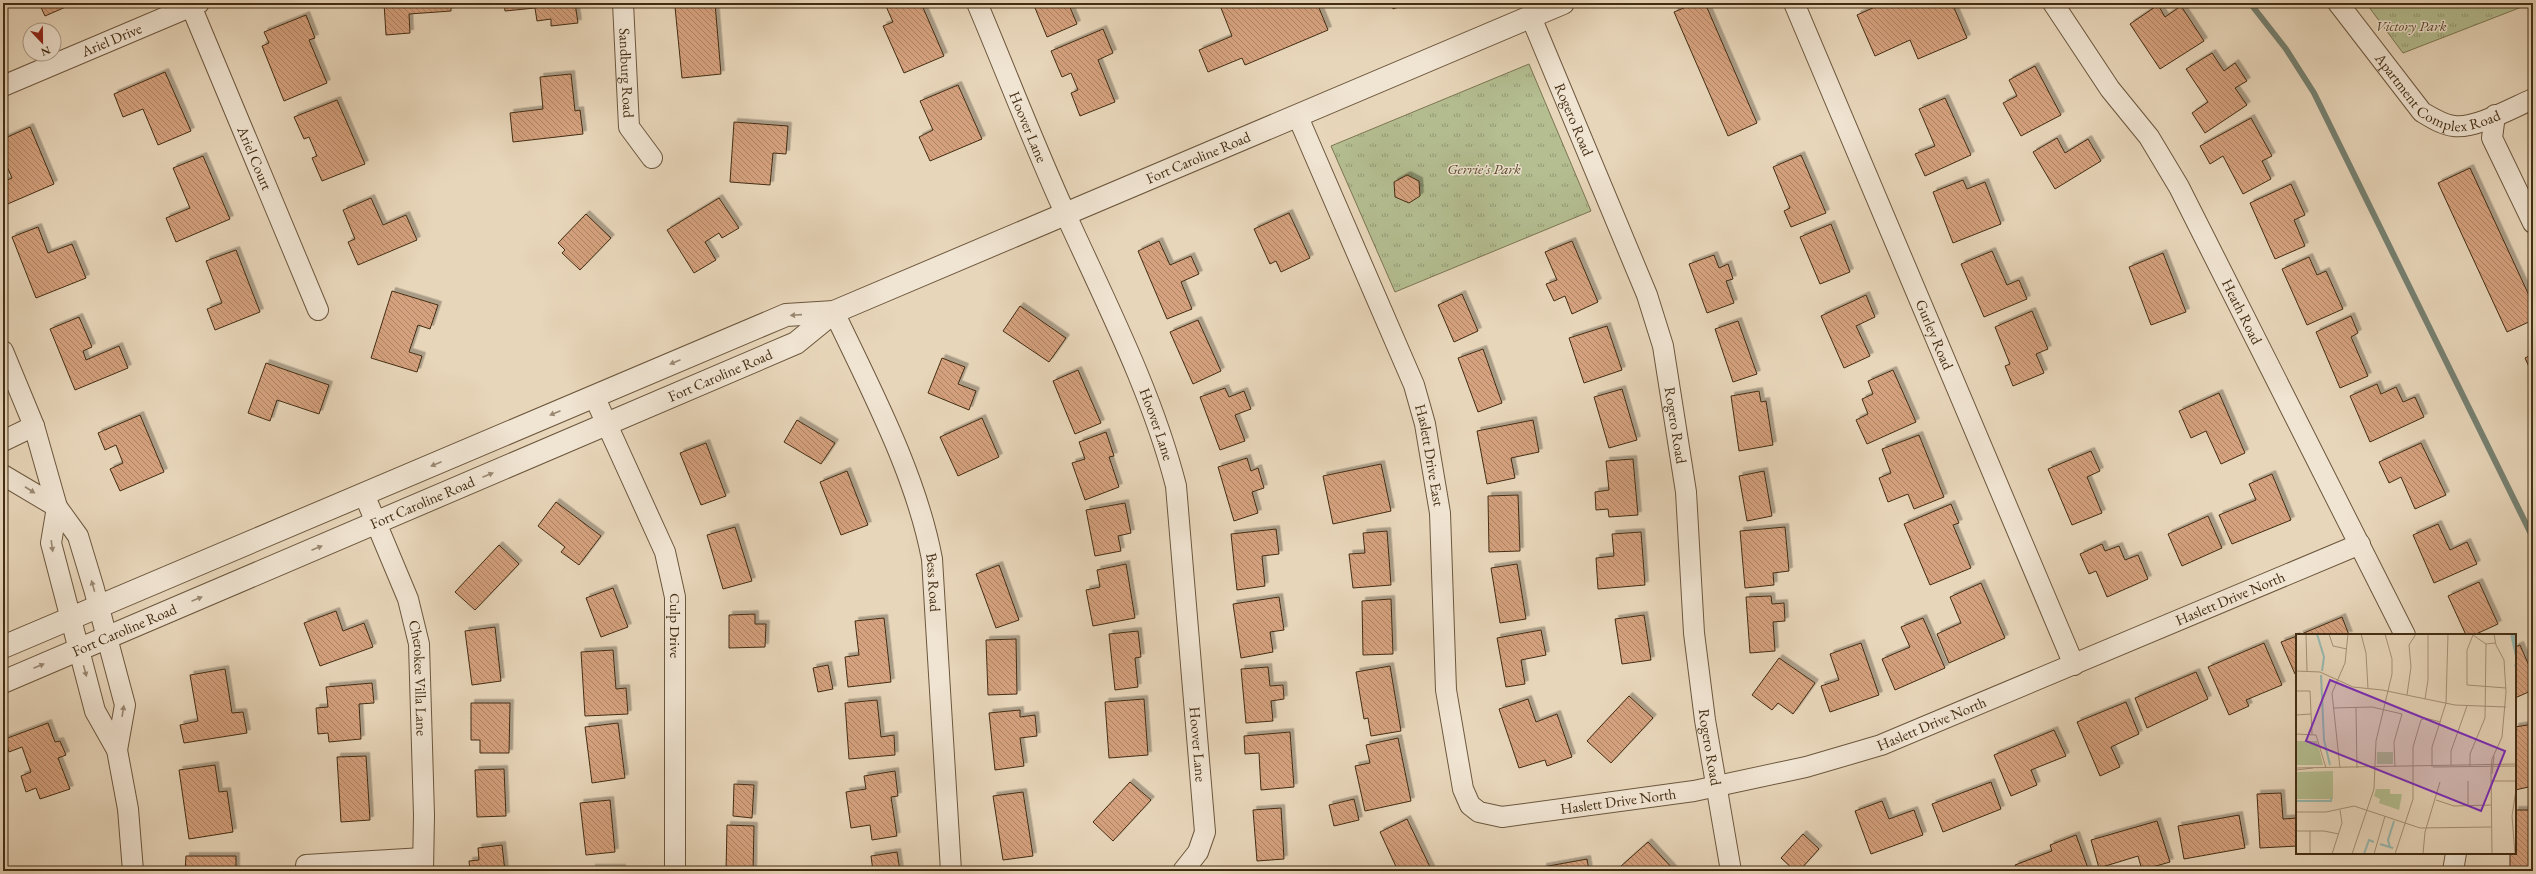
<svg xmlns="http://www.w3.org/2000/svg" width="2536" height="874" viewBox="0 0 2536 874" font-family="'EB Garamond',serif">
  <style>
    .grass { fill: url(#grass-tufts); stroke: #7c7652 }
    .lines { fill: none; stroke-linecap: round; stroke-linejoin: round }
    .stream { stroke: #758172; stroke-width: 6 }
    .building { fill: url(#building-back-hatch); stroke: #432d13; filter: url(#shadow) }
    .minor-casing { stroke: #6c573d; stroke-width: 22 }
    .tertiary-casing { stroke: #6c573d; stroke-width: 24 }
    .minor { stroke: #f0e4d2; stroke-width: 20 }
    .tertiary { stroke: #f0e4d2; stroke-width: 22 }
    .oneway { fill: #9a8872 }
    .labels { text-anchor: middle; stroke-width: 3; stroke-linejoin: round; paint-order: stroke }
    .park-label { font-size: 15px; font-style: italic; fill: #5a4a2c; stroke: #f0e4d2 }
    .street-label { font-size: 15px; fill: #432d13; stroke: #f0e4d2 }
    .inset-river { fill: none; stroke: #97b9b1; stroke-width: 2 }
    .inset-road { fill: none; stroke: #a69277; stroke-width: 1 }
    .view { fill: #7b2cbf; fill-opacity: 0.15; stroke: #7b2cbf; stroke-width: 2 }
    .inset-edge { fill: none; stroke: #432d13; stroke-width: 2 }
  </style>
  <defs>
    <pattern id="grass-tufts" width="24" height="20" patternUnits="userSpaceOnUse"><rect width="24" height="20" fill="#b4be91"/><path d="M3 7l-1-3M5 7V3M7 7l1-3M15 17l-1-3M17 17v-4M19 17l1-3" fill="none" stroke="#949b75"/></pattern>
    <pattern id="building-back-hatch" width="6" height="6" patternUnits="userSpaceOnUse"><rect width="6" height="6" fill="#d5a17e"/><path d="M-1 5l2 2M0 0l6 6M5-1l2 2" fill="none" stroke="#ae8466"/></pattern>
    <filter id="shadow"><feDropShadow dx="3.5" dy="-3.5" stdDeviation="0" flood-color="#0004"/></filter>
  </defs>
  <rect width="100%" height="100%" fill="#e8d6ba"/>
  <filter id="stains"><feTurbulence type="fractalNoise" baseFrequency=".005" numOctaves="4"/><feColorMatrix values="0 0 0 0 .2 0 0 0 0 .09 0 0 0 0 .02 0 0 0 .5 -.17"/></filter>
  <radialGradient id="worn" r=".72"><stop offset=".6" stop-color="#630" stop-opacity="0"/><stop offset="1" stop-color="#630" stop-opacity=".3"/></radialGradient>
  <g class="grass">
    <polygon points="2366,3 2532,3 2403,53"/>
    <polygon points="1529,64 1591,211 1395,292 1331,146"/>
  </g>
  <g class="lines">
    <polyline class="stream" points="2250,3 2286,49 2314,93 2533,538"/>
  </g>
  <g class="building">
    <polygon points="39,3 75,3 45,16"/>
    <polygon points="384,3 451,3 451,11 409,14 410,33 386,35"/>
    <polygon points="504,3 575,3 578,23 551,26 551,19 537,21 535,8 505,11"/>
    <polygon points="715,3 721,74 682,78 675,7"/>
    <polygon points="888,3 921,3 944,56 904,73 883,26 893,22 885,4"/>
    <polygon points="1033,3 1072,3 1069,5 1077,24 1047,37"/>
    <polygon points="1219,3 1317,3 1328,30 1245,65 1242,58 1208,72 1199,50 1232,36"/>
    <polygon points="1391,3 1409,3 1393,9"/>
    <polygon points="1696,3 1705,3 1757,123 1728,136 1674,12"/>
    <polygon points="1884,3 1952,3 1967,38 1918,59 1910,40 1875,56 1857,15"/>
    <polygon points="2158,5 2165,17 2181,6 2204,41 2160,69 2130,24"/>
    <polygon points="306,15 315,38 309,40 327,83 284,101 262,46 269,43 264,32"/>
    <polygon points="1103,29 1113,53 1098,60 1115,102 1080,116 1071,93 1078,90 1071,73 1062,77 1051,51"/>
    <polygon points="2212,53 2224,71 2235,63 2247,81 2235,88 2247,105 2205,133 2192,113 2208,102 2186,69"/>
    <polygon points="2035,66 2061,115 2021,136 2003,103 2017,96 2009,80"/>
    <polygon points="165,72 191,131 158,145 143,109 123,117 114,94"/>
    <polygon points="571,74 575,111 580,110 583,134 513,142 510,113 543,109 540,77"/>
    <polygon points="958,85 982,139 930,161 919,137 933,130 920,101"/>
    <polygon points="1945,98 1971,155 1925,176 1915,154 1935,146 1919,109"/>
    <polygon points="337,100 365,164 322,181 312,158 317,156 309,137 304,139 294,117"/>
    <polygon points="2251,118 2272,156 2262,161 2271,179 2243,194 2223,156 2210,164 2200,146"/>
    <polygon points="734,122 788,126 786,154 773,153 770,185 730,182"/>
    <polygon points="30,127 54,184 3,206 3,182 12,178 3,157 3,139"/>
    <polygon points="2057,138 2065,153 2088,139 2101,161 2055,189 2033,152"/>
    <polygon points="1801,155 1826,213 1791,227 1784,211 1790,208 1773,167"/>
    <polygon points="203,156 230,219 176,242 166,218 190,208 173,168"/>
    <polygon points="2470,168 2533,304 2533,320 2507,332 2438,183"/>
    <polygon points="1407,175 1419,181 1420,196 1409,203 1395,197 1394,182"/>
    <polygon points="1963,180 1967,189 1985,182 2001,224 1953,243 1933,192"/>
    <polygon points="2291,184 2305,215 2294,220 2305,246 2275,259 2250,203"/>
    <polygon points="371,198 383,225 406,215 417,240 358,265 348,242 355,239 343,210"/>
    <polygon points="719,198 739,228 722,238 719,233 705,242 716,260 694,273 667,230"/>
    <polygon points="1289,213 1310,258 1281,272 1276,261 1270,264 1254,229"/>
    <polygon points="586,214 611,238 580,270 562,253 565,250 558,243"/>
    <polygon points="1831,224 1850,272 1820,284 1800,237"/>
    <polygon points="38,227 48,253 72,244 86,278 36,298 12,237"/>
    <polygon points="1159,241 1170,265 1191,256 1199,274 1181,282 1192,309 1167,319 1138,251"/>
    <polygon points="1572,241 1598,302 1572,314 1565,296 1554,301 1546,284 1557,280 1545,252"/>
    <polygon points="236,250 260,312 215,330 207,309 222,303 206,261"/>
    <polygon points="1992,251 2007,285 2019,280 2027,299 1984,317 1961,264"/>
    <polygon points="2163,253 2186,312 2151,325 2129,267"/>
    <polygon points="1714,255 1719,268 1728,264 1733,279 1726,281 1734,303 1707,313 1689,264"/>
    <polygon points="2309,257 2317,275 2326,271 2343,309 2307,325 2282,269"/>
    <polygon points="392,291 438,305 430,329 418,325 409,352 422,356 417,372 371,358"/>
    <polygon points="1462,294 1478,331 1454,342 1438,305"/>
    <polygon points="1866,295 1875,317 1856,326 1870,356 1844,368 1821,316"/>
    <polygon points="1020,306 1066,338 1049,362 1003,331"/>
    <polygon points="2032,311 2048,349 2036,354 2044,373 2013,386 2005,366 2010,364 1995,327"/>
    <polygon points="2351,316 2358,333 2351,337 2368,376 2340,388 2316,332"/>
    <polygon points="79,317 92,347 83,351 86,360 119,346 128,368 75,390 50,329"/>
    <polygon points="1198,320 1221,371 1193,384 1170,332"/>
    <polygon points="1738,321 1757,374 1733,382 1715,329"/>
    <polygon points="1607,326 1622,370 1584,383 1569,338"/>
    <polygon points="1483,349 1502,403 1478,412 1458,358"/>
    <polygon points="2533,354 2533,376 2525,358"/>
    <polygon points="942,358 965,367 958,384 976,391 969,410 928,393"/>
    <polygon points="266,363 329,385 319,414 277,400 270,421 248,413"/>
    <polygon points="1078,370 1101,423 1075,434 1053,381"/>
    <polygon points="1893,370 1916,422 1867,444 1856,420 1868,414 1862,399 1873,394 1868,381"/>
    <polygon points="2377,384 2381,394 2396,387 2403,402 2415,397 2424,417 2370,442 2350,396"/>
    <polygon points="1225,388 1229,397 1244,391 1251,409 1235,415 1245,441 1220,450 1200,397"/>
    <polygon points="1622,389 1637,440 1609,448 1594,397"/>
    <polygon points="1759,391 1761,402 1766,401 1773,445 1739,451 1731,396"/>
    <polygon points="2219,393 2245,453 2221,464 2206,431 2191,438 2179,411"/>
    <polygon points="140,415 164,472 120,491 110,469 123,463 116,445 105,450 98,433"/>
    <polygon points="982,418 999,457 958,476 940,437"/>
    <polygon points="797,420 835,443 821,464 784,442"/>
    <polygon points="1533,420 1539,452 1511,458 1515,478 1487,484 1477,431"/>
    <polygon points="1106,432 1114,456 1109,457 1119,487 1085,500 1072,463 1085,459 1079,442"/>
    <polygon points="1919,435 1944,497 1914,509 1908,494 1888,502 1879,478 1891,473 1882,449"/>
    <polygon points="706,443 726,496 701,505 680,453"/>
    <polygon points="2421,443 2446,495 2415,509 2401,477 2389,483 2379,462"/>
    <polygon points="2091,451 2100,471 2087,477 2102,513 2072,525 2048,469"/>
    <polygon points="1247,458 1251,471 1258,468 1264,488 1252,492 1258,513 1234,521 1218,467"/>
    <polygon points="1633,459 1638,515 1609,517 1608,509 1596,510 1595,492 1609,490 1606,461"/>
    <polygon points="1381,464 1391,511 1333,524 1323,476"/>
    <polygon points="847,471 868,525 841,535 820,482"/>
    <polygon points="1764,471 1772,516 1747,521 1739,476"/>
    <polygon points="2272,474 2291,520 2232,544 2219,515 2256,500 2249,484"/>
    <polygon points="1518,495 1520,551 1489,552 1488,496"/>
    <polygon points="556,502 601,536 579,565 561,552 565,547 538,526"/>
    <polygon points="1125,503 1131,533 1118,536 1121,551 1095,556 1086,510"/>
    <polygon points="1951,504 1959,523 1953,525 1971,568 1930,585 1904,524"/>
    <polygon points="2208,516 2222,548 2182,566 2168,534"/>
    <polygon points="2438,524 2450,550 2467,542 2477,564 2434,583 2413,535"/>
    <polygon points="735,527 752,581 723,589 707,535"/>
    <polygon points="1785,527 1789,571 1773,573 1774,585 1745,588 1740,531"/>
    <polygon points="1276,529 1279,554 1262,556 1265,586 1237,590 1231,534"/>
    <polygon points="1387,531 1391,585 1353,588 1349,554 1365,553 1363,533"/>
    <polygon points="1641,532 1645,585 1598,589 1596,558 1614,556 1612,534"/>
    <polygon points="2102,544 2105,551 2119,546 2125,560 2138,555 2148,579 2107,597 2096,571 2089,574 2080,554"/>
    <polygon points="499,545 519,564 475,610 455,592"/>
    <polygon points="1126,564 1135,618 1093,626 1086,590 1100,587 1097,570"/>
    <polygon points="1517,564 1526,619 1500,623 1491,568"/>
    <polygon points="999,565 1019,620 996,628 976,574"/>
    <polygon points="2479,582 2498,624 2474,635 2466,635 2448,596"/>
    <polygon points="1981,583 2005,638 1949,663 1937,634 1961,623 1950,597"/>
    <polygon points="613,588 628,627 601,637 586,598"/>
    <polygon points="1771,596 1772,604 1784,603 1785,621 1773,622 1775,651 1750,653 1746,597"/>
    <polygon points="1279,597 1284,630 1270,632 1273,652 1241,658 1233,604"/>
    <polygon points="1391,599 1393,654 1363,655 1362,601"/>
    <polygon points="336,611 343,631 364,623 373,647 320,666 304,623"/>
    <polygon points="755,614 755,624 766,624 765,647 729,648 729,615"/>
    <polygon points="1644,615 1651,660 1622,664 1615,619"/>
    <polygon points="2342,617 2349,635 2299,635"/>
    <polygon points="884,618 891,682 848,687 845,657 859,655 855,621"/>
    <polygon points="1923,618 1945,668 1895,690 1882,659 1910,647 1901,627"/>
    <polygon points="495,627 501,681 472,685 465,631"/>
    <polygon points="1541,630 1546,655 1521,660 1525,684 1506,687 1497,638"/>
    <polygon points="1138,631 1141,657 1135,658 1138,687 1115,690 1109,634"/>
    <polygon points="2297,636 2297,673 2295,674 2281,642"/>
    <polygon points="1016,639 1017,694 988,695 986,640"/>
    <polygon points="1861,643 1879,695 1830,712 1821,686 1839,680 1830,654"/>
    <polygon points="2264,643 2282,685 2246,700 2249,706 2229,715 2208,667"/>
    <polygon points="2520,645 2533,675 2533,690 2515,698 2515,647"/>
    <polygon points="613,650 616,689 626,688 628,714 585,716 581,652"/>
    <polygon points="1779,658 1815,683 1793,714 1778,703 1772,710 1752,695"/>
    <polygon points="828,665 833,689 818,692 813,668"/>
    <polygon points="1390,666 1401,731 1371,736 1368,718 1364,719 1356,672"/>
    <polygon points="1268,667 1270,686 1283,685 1284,699 1271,701 1273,721 1246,723 1241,669"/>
    <polygon points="225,669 232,713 243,712 247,733 184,743 180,725 198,721 190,675"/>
    <polygon points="2196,672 2208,699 2147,728 2135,698"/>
    <polygon points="372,683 374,703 359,704 361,739 329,742 328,733 318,734 316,708 328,707 326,687"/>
    <polygon points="1629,696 1653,718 1611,763 1587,741"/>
    <polygon points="1144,699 1148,755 1109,758 1105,702"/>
    <polygon points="1528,699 1536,722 1557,714 1572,757 1547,766 1545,760 1519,768 1499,709"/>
    <polygon points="877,700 881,737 894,735 895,755 849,759 845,703"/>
    <polygon points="2126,702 2139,734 2111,747 2120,767 2100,776 2077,722"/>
    <polygon points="471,703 510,703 509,753 480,753 480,740 471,740"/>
    <polygon points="1020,710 1020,717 1035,715 1037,736 1020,738 1024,766 995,770 989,713"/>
    <polygon points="48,723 55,742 60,741 66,755 58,758 70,789 40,799 36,788 26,792 21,776 31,772 22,747 9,752 5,739"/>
    <polygon points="618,723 625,778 592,783 585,727"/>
    <polygon points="2533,724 2533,786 2515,790 2515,727"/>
    <polygon points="2054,730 2066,756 2031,770 2037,785 2011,796 1994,755"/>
    <polygon points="1290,732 1294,787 1261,790 1259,753 1245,754 1244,736"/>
    <polygon points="1398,738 1411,801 1365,811 1355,766 1370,763 1366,745"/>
    <polygon points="366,756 370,820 341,822 337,757"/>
    <polygon points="215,765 219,792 227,791 233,832 189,839 179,770"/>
    <polygon points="504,769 506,816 477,817 475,770"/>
    <polygon points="895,771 898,796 891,797 897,836 872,840 870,825 851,828 846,792 866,789 864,776"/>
    <polygon points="1130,782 1151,800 1113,841 1093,822"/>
    <polygon points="1991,782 2001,809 1943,832 1932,804"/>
    <polygon points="734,784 754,785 752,818 733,816"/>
    <polygon points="1023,792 1033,856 1003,860 993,796"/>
    <polygon points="2281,793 2283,819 2297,818 2297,846 2260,848 2257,794"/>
    <polygon points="1354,799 1359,820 1334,826 1329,805"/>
    <polygon points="610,800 615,852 586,855 580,803"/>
    <polygon points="1882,801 1889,819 1914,810 1923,835 1871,854 1855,811"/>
    <polygon points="1281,808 1284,859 1257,861 1253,810"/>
    <polygon points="2515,810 2533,810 2533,871 2510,871 2510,853 2515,853"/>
    <polygon points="2239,815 2245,848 2184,859 2178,826"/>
    <polygon points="1407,819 1432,871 1398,871 1380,832"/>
    <polygon points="2157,821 2170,862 2142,870 2138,856 2099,868 2091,840"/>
    <polygon points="727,825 754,826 753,871 726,871"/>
    <polygon points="1803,834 1819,849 1799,871 1795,871 1781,858"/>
    <polygon points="2076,835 2089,871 2017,871 2015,865 2052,851 2050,845"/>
    <polygon points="1648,842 1675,871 1624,871 1620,867"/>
    <polygon points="502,845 505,871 470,871 469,861 479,860 478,848"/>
    <polygon points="897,852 900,871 873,871 871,856"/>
    <polygon points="186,856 236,856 236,871 185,871"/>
    <polygon points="1587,859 1589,871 1543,871 1543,867"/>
    <rect x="592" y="868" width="30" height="3"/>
  </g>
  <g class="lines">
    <g class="minor-casing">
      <g id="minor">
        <path id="s1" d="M623,3L629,127L652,158"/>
        <path id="s2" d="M977,3C1007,74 1034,145 1066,215C1106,303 1152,392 1176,486L1205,832L1198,852L1183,871"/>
        <path id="s3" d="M1794,3L2074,665"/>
        <path id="s4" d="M2053,3L2110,89L2149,137L2179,187L2405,635"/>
        <path id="s5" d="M2338,3L2422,112C2432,118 2443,125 2454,126C2475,129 2512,108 2533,99"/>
        <path id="s6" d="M191,6L318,310"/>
        <path id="s7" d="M1531,17L1647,295L1663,346L1686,492L1694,633L1705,720L1731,871"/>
        <path id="s8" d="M3,86L199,3"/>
        <polyline points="2495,115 2492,138 2533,223"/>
        <path id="s9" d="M1298,117L1414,385L1425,424L1440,513L1446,690L1463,789L1470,805L1479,812L1502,817L1694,791L1806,767L1881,745L2360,544"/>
        <path id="s10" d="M834,312C871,390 916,474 932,559L951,871"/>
        <polyline points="3,351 34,426 57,507 78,536 94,589 125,705 117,750"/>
        <path id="s11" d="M594,396L665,552L675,597V871"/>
        <polyline points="3,441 34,426"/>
        <polyline points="3,475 57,507"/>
        <path id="s12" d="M364,494L408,599L419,644L424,815L423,871"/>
        <polyline points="57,507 51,543 95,711 117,750 128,809 133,871"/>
        <polyline points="306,865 423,858"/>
        <polyline points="2453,871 2456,853"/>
      </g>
    </g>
    <g class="tertiary-casing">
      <g id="tertiary">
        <polyline points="3,647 786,315 834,312"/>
        <path id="s13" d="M3,682L796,343L834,312L1563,3"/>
      </g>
    </g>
    <use href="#minor" class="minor"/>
    <use href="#tertiary" class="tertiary"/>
  </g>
  <defs><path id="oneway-solid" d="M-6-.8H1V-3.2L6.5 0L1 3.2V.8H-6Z"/></defs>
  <g class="oneway">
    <use href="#oneway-solid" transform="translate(796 315) rotate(176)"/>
    <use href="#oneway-solid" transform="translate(675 362) rotate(157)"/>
    <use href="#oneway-solid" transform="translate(555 413) rotate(157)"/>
    <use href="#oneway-solid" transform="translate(436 464) rotate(157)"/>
    <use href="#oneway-solid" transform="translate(488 475) rotate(-23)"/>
    <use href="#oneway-solid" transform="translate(30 490) rotate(33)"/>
    <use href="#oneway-solid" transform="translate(52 546) rotate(82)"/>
    <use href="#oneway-solid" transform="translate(317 548) rotate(-23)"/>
    <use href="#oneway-solid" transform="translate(93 586) rotate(-106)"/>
    <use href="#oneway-solid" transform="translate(197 599) rotate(-23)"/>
    <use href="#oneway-solid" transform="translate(39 666) rotate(-23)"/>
    <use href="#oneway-solid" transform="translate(85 671) rotate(75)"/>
    <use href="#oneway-solid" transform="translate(123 711) rotate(-81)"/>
  </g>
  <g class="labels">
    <g class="park-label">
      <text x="2411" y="31">Victory Park</text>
      <text x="1484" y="174">Gerrie's Park</text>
    </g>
    <g class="street-label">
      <text dy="5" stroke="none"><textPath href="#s8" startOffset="118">Ariel Drive</textPath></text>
      <text dy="5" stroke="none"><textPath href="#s1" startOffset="70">Sandburg Road</textPath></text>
      <text dy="5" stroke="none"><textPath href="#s5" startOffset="143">Apartment Complex Road</textPath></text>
      <text dy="5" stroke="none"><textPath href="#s7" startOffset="111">Rogero Road</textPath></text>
      <text dy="5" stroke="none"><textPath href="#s2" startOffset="134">Hoover Lane</textPath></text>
      <text dy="5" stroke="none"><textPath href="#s6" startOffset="165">Ariel Court</textPath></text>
      <text dy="5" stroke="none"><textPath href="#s13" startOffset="1307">Fort Caroline Road</textPath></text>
      <text dy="5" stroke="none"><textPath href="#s4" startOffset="363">Heath Road</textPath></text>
      <text dy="5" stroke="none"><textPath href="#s3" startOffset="360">Gurley Road</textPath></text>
      <text dy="5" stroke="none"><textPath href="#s13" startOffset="780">Fort Caroline Road</textPath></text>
      <text dy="5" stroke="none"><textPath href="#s2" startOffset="458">Hoover Lane</textPath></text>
      <text dy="5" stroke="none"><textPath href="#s7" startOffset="435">Rogero Road</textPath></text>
      <text dy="5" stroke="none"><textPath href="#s9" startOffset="364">Haslett Drive East</textPath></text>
      <text dy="5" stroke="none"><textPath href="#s13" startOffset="456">Fort Caroline Road</textPath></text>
      <text dy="5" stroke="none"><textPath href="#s10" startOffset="290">Bess Road</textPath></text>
      <text dy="5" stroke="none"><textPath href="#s9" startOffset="1518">Haslett Drive North</textPath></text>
      <text dy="5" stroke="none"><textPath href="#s11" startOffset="246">Culp Drive</textPath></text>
      <text dy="5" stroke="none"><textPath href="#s13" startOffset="132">Fort Caroline Road</textPath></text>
      <text dy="5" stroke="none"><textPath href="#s12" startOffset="194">Cherokee Villa Lane</textPath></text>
      <text dy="5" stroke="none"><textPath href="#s9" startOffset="1194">Haslett Drive North</textPath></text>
      <text dy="5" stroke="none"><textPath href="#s2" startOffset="782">Hoover Lane</textPath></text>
      <text dy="5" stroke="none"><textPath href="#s7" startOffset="759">Rogero Road</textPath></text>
      <text dy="5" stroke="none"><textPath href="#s9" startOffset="870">Haslett Drive North</textPath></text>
    </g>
  </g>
  <g transform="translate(2296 634)">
    <rect width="220" height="220" fill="#e8d6ba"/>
    <path d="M0,107H21L27,131H0ZM81,118H97V130H81Z" fill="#b4be91"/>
    <path d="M8,111L23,115L26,129L7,130ZM80,155H94V160H106L103,176L83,169L84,165L78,162Z" fill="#b4be91"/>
    <path d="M37,137V165H0V138Z" fill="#b4be91"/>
    <path d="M214,0H220V34L218,32L220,27Z" fill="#97b9b1"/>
    <path class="inset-river" d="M21,0L28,23L26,37M25,41L28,106L34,131M0,167H35V164M84,210L97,214M94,213L92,206L98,187M68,220L73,206L78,208"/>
    <path class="inset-road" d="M10,0L11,37M33,0L37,12L51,15M65,0L70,19L72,55M177,1L171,16V51L210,54M177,1L190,10L199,9M0,37L24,38L57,53L86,56L159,71L210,73M0,57H14L16,100M111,61L115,33L113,11L120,0M129,65L132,46V0M37,74L76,73L106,80L98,108L99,133M60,74L61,134M0,81L15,80M0,100L20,101L30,134M155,131V117L171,72M136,133V113L150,69L152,0M137,133L220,132M174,133V120L189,84L190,10M0,134L220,130M44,134L36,59L49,29L52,0M0,136L17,134M196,140L198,122M172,147V172M195,147H220M140,166L158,172L195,171M0,178H30L58,172L124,194L195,193M0,197H28L43,200M14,197V220M36,220L46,189L44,176M56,220L78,155L80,107L96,40V25L89,0M78,220L89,182M99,220L117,165V113L125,86L129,84L145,88M127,220L129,198L144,148M196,220L195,138L196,125L206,103L210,58L208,26L200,11L198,0M219,220L216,182L220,156"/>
    <path class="view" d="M34,46L209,117L185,177L10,107Z"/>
    <rect width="220" height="220" class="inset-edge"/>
  </g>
  <rect width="2536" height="874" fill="none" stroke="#e8d6ba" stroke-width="16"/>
  <rect x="4" y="4" width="2528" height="866" fill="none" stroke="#432d13" stroke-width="2"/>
  <rect x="8" y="8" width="2520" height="858" fill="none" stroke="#432d13"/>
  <g transform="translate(42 42) rotate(158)"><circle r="19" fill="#f0e4d2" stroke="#ab9b86"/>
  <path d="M0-3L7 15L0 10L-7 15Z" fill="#8f2418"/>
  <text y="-6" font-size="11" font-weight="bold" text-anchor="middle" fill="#432d13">N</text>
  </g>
  <rect width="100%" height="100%" filter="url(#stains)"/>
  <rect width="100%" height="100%" fill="url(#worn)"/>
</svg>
